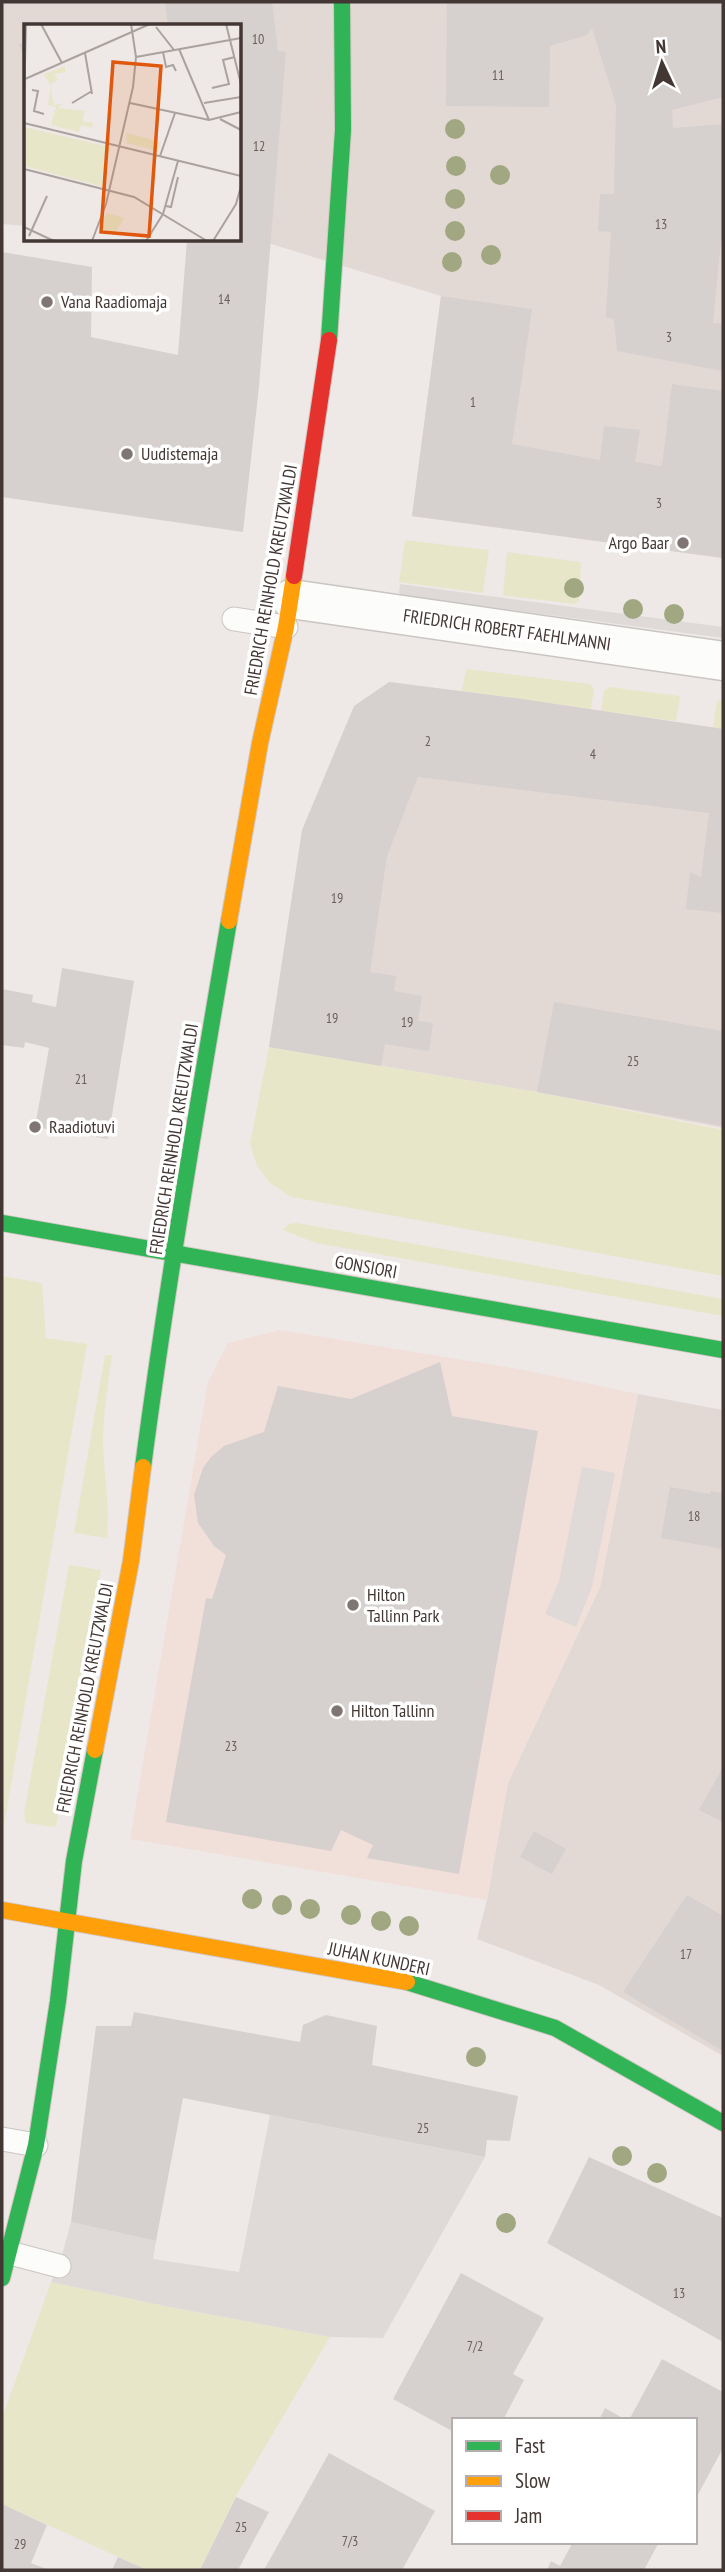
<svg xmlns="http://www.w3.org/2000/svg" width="725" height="2572" viewBox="0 0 725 2572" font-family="'PT Sans Narrow',sans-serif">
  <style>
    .residential { fill: #e2d9d5 }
    .commercial { fill: #f1dfda }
    .green { fill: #e7e6c8 }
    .parking { fill: #dfdad8 }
    .building { fill: #d6d0ce }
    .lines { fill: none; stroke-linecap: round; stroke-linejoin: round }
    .lane-casing { stroke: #cac5c3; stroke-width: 25 }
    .street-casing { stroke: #cac5c3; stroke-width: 41 }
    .fast-casing { stroke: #d0c6c1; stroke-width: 18 }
    .slow-casing { stroke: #d0c6c1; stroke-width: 18 }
    .jam-casing { stroke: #d0c6c1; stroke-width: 18 }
    .lane { stroke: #fcfcfb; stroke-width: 23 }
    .street { stroke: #fcfcfb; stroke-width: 38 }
    .fast { stroke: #30b455; stroke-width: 16 }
    .slow { stroke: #ff9f0a; stroke-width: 16 }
    .jam { stroke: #e5322d; stroke-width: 16 }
    .tree { fill: #a1a780 }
    .poi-dot { fill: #7f7573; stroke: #fff; stroke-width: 2.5 }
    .labels { text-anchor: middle; stroke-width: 7; stroke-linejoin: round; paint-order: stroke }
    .number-label { font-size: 14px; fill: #695f5c }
    .poi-label { font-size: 18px; fill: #433734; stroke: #fff; text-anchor: start }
    .street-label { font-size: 18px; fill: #433734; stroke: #fff }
    .inset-road { fill: none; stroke: #aaa29f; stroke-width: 2 }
    .view { fill: #e0570e; fill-opacity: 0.15; stroke: #e0570e; stroke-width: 3.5 }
    .inset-edge { fill: none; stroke: #433734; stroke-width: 3.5 }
  </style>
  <rect width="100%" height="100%" fill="#eee9e7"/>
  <g class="residential">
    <polygon points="2,2 723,2 723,558 412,516 441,296 271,244 207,240 240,240 240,26 26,26 26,226 2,224"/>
    <polygon points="389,682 522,699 723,729 723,1128 537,1092 269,1047 287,939"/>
    <polygon points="638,1394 723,1410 723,2056 599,1985 477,1939 487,1900 508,1783 600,1587"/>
  </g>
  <polygon class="commercial" points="280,1330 524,1370 638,1394 600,1587 508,1783 487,1900 130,1839 208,1382 228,1343"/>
  <g class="green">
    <polygon points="405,540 489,550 483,593 399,582"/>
    <polygon points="507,552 581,562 579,600 575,604 503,595"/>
    <polygon points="466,669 590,684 594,689 591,709 462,691"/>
    <polygon points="609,687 680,696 676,721 601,711 604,691"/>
    <polygon points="717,700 723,701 723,729 713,728"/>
    <polygon points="269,1047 537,1092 723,1130 723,1276 291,1197 270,1183 257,1166 250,1144"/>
    <polygon points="297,1223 723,1299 723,1316 316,1243 283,1230 289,1224"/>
    <polygon points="2,1276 42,1283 46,1338 87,1344 2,1837"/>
    <path d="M105,1355H112C108,1384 103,1413 103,1442C104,1475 110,1505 107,1538L74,1533Z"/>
    <polygon points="69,1565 101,1570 56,1827 26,1823 24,1814"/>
    <polygon points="51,2282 165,2306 330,2337 236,2496 200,2570 147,2570 2,2504 2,2418"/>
  </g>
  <g class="parking">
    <polygon points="400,584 723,627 723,638 399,595"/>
    <polygon points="582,1467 615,1473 592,1587 576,1627 545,1614 559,1581"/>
    <polygon points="270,2115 485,2157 383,2338 330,2337 165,2306 51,2282 59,2266 71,2222 156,2241 153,2259 239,2272"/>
  </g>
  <g class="building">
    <polygon points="165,2 272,2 278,51 286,52 259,386 243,532 2,497 2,252 92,267 91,337 178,355 187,240 240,240 240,26 168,26"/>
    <polygon points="447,2 723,2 723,97 672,110 673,128 723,124 723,241 721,240 713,323 723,324 723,371 617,351 614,319 606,317 611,232 598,231 600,194 614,194 616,105 592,28 587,35 550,46 549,107 446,106"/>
    <polygon points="26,43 26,59 18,44"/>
    <polygon points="441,296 532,309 512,444 600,460 604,426 640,430 635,462 662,466 672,384 723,391 723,558 412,516"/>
    <polygon points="389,682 522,699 723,729 723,913 686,909 690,872 701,877 709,813 418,777 387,856 370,972 396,976 394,991 422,996 418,1021 433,1023 429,1051 385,1044 381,1066 269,1047 302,830 354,706"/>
    <polygon points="62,968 134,981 108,1139 35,1127 49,1048 25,1042 24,1048 2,1045 2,989 33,995 32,1002 56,1007"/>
    <polygon points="554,1002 723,1031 723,1126 537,1092"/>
    <polygon points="440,1362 452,1416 538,1431 459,1874 367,1858 373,1845 341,1830 331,1851 166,1822 206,1598 212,1599 226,1555 214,1546 198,1523 194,1495 203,1468 211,1457 224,1446 264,1432 278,1386 351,1399"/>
    <polygon points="670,1487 710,1494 711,1491 723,1493 723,1549 661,1538"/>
    <polygon points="723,1767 723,1822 699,1810"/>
    <polygon points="534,1831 566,1849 552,1874 520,1857"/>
    <polygon points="687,1895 723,1916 723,2051 623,1992"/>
    <polygon points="134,2012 300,2042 303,2025 326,2015 377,2026 372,2065 518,2096 510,2141 487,2140 485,2157 183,2098 156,2241 71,2222 96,2026 131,2026"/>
    <polygon points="589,2157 723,2218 723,2342 547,2243"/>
    <polygon points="461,2273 544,2318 513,2374 524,2380 503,2420 454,2420 454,2432 393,2399"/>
    <polygon points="662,2359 723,2392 723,2448 695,2500 695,2420 629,2420"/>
    <polygon points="605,2408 626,2420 599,2420"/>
    <polygon points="329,2453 435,2511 402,2570 264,2570"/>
    <polygon points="236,2497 269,2512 238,2570 200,2570"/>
    <polygon points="2,2504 47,2525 31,2563 49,2570 2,2570"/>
    <polygon points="573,2542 659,2542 644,2570 547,2570 551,2561 560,2566"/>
    <polygon points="118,2557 147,2570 112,2570"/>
  </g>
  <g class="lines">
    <g class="lane-casing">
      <g id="lane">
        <polyline points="234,619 286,627"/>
        <polyline points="2,2139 36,2145"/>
        <polyline points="10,2253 59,2266"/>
      </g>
    </g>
    <g class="street-casing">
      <polyline id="street" points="291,599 723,661"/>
    </g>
    <g class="fast-casing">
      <g id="fast">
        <polyline points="329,340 343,130 342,2"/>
        <polyline points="2,1223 723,1350"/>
        <path d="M143,1467C167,1284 198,1103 229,921"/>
        <polyline points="407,1982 555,2028 723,2123"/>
        <polyline points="2,2278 36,2145 58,2001 74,1861 95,1750"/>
      </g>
    </g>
    <g class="slow-casing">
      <g id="slow">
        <polyline points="229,921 260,743 286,627 294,576"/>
        <polyline points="95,1750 131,1561 143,1467"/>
        <polyline points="2,1910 407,1982"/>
      </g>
    </g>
    <g class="jam-casing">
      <polyline id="jam" points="294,576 329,340"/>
    </g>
    <use href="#lane" class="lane"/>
    <use href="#street" class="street"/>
    <use href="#fast" class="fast"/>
    <use href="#slow" class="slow"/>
    <use href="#jam" class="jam"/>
  </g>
  <g class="tree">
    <circle cx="455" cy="129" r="10"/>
    <circle cx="456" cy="166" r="10"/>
    <circle cx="500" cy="175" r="10"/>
    <circle cx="455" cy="199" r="10"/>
    <circle cx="455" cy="231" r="10"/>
    <circle cx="491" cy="255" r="10"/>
    <circle cx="452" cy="262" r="10"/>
    <circle cx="574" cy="588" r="10"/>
    <circle cx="633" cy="609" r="10"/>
    <circle cx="674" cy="614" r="10"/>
    <circle cx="252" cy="1899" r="10"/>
    <circle cx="282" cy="1905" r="10"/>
    <circle cx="310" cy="1909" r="10"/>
    <circle cx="351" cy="1915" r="10"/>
    <circle cx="381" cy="1921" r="10"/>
    <circle cx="409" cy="1926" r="10"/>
    <circle cx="476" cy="2057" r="10"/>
    <circle cx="622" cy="2156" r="10"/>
    <circle cx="657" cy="2173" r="10"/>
    <circle cx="506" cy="2223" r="10"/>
  </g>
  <g class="poi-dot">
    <circle cx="47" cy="302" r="7"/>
    <circle cx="127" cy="454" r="7"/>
    <circle cx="683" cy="543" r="7"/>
    <circle cx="35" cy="1127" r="7"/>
    <circle cx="353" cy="1605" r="7"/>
    <circle cx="337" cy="1711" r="7"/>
  </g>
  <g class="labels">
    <g class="number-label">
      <text x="258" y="44">10</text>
      <text x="498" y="80">11</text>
      <text x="259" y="151">12</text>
      <text x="661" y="229">13</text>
      <text x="224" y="304">14</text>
      <text x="669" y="342">3</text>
      <text x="473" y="407">1</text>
      <text x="659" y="508">3</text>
      <text x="428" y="746">2</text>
      <text x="593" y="759">4</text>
      <text x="337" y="903">19</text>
      <text x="332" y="1023">19</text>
      <text x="407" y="1027">19</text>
      <text x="633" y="1066">25</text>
      <text x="81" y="1084">21</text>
      <text x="694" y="1521">18</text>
      <text x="231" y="1751">23</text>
      <text x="686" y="1959">17</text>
      <text x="423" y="2133">25</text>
      <text x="679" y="2298">13</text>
      <text x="475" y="2351">7/2</text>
      <text x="241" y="2532">25</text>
      <text x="350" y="2546">7/3</text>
      <text x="20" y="2549">29</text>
    </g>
    <g class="poi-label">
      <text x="61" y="308">Vana Raadiomaja</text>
      <text x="141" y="460">Uudistemaja</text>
      <text x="669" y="549" text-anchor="end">Argo Baar</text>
      <text x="49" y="1133">Raadiotuvi</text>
      <text x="367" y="1601">Hilton<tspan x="367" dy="21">Tallinn Park</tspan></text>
      <text x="351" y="1717">Hilton Tallinn</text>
    </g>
    <g class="street-label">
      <text transform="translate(271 580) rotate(-80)" y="6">FRIEDRICH REINHOLD KREUTZWALDI</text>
      <text transform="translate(507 630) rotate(8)" y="6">FRIEDRICH ROBERT FAEHLMANNI</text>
      <text transform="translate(174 1139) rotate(-81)" y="6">FRIEDRICH REINHOLD KREUTZWALDI</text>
      <text transform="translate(366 1267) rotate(10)" y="6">GONSIORI</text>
      <text transform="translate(85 1698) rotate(-79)" y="6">FRIEDRICH REINHOLD KREUTZWALDI</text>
      <text transform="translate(379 1959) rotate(12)" y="6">JUHAN KUNDERI</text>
    </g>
  </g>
  <g transform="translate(24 24)">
    <rect width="217" height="217" fill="#eee9e7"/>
    <path d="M41,42V48L30,50L34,56L27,60L28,73L30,81L39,79L34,84L61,87L58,97L69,99L68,104L57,101L55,108L27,101L32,83L24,81L27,62L20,50ZM0,103L86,123L80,163L0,142ZM102,109L137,118L134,127L103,119ZM82,189L100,194L90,211L76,203Z" fill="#e7e6c8"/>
    <path class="inset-road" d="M17,0L38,39M202,0L217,60M132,3L150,26M155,25L185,96M139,28L142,43L149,41L152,47M61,29L68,70M112,33L217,14M1,55L126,0M188,64L205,60L199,36L211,33M8,66L14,67L10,87L20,90M0,75L2,0M48,79L68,67M106,79L185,96L217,88M180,79L217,73M196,95L217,106M0,99L217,152M136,132L151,89M0,145L110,173L183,217M142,182L147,183L154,153M0,203L30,217M5,212L23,172M68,217L82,180L109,63L112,33L107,0M122,217L139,190L154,137M189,217L212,180L217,162"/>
    <path class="view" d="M89,38L137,42L125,212L77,208Z"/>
    <rect width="217" height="217" class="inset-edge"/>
  </g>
  <rect width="725" height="2572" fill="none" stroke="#433734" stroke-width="7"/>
  <rect x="452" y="2418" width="245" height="126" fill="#ffffff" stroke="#b4afae" stroke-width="2"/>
  <rect x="466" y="2441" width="35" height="10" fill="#30b455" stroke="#b4afae" stroke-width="2"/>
  <text x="515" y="2453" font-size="21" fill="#433734">Fast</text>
  <rect x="466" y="2476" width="35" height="10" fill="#ff9f0a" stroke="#b4afae" stroke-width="2"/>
  <text x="515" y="2488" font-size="21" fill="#433734">Slow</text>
  <rect x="466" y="2511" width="35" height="10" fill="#e5322d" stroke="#b4afae" stroke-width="2"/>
  <text x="515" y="2523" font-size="21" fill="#433734">Jam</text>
  <g transform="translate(662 63) rotate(356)" stroke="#ffffff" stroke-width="5" paint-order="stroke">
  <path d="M0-5L12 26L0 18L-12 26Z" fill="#433734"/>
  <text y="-10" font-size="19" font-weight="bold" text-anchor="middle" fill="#433734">N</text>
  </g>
</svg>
